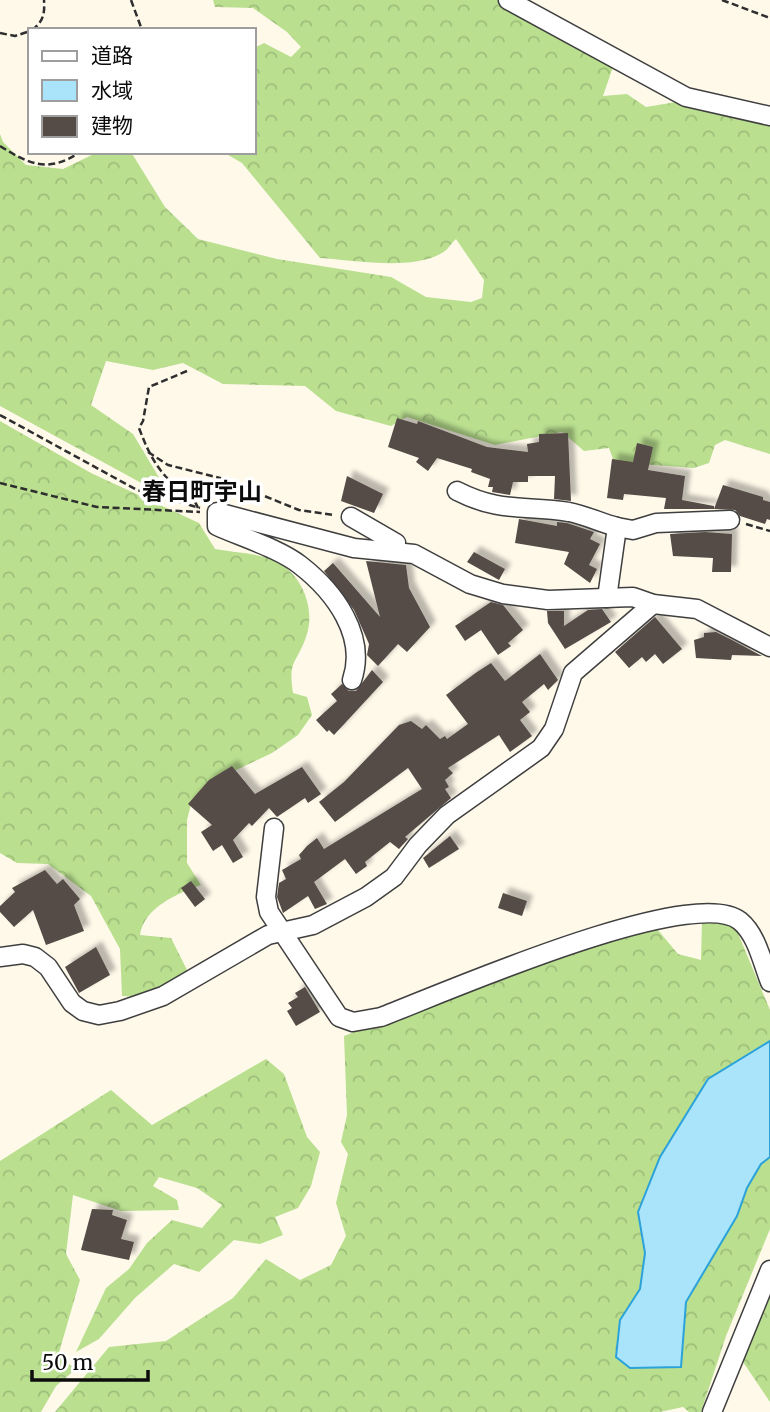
<svg xmlns="http://www.w3.org/2000/svg" width="770" height="1412" viewBox="0 0 770 1412" font-family="Merriweather,'Noto Sans JP',serif">
  <style>
    .forest { fill: url(#forest-crowns) }
    .water { fill: #aae4fb; stroke: #2ba2d9; stroke-width: 2 }
    .building { fill: #554b47; filter: url(#shadow) }
    .lines { fill: none; stroke-linecap: round; stroke-linejoin: round }
    .minor-casing { stroke: #3f3f3f; stroke-width: 21 }
    .path { stroke: #2e2e2e; stroke-width: 2.5; stroke-dasharray: 7 3.5; stroke-linecap: butt }
    .minor { stroke: #fff; stroke-width: 18 }
    .labels { text-anchor: middle; stroke-width: 7; stroke-linejoin: round; paint-order: stroke }
    .quarter-label { font-size: 24px; font-weight: bold; fill: #0c0c0c; stroke: #fff }
  </style>
  <defs>
    <pattern id="forest-crowns" width="20" height="18" patternUnits="userSpaceOnUse" patternTransform="scale(1.75)"><rect width="20" height="18" fill="#b9df8f"/><path d="M2 6a3 3 0 1 1 6 0M12 15a3 3 0 1 1 6 0" fill="none" stroke="#9ebe7a"/></pattern>
    <filter id="shadow"><feDropShadow dx="6" dy="-6" stdDeviation="2" flood-color="#0004"/></filter>
  </defs>
  <rect width="100%" height="100%" fill="#fff9ea"/>
  <g class="forest">
    <path d="M213,0H501L614,64L603,96L627,94L646,107L682,101L770,121V454L725,440L715,445L709,463L694,468L614,462L609,448L584,451L562,432L495,445L407,417L391,426L336,411L305,386L223,384L183,363L153,370L106,361L91,405L133,434L163,484L145,485L0,406V134L3,142L26,165L63,169L98,152H131L165,207L198,239L277,259L391,277L426,297L471,302L482,298L484,280L456,239C452,242 449,248 445,251C415,272 354,260 320,258L242,163L223,152H254V48L264,43L291,57L301,47L287,32L253,8L215,7Z"/>
    <path d="M0,421L91,473L199,523L215,549C232,552 252,553 268,558C300,568 317,607 306,637C296,665 288,660 293,693L307,697L312,715L298,735L272,753L213,781L192,800L187,820V863L201,885C179,893 144,907 140,935L171,938L188,972L141,997L122,996L120,949L91,896L48,864L17,863L0,853Z"/>
    <polygon points="702,921 725,921 737,931 770,1010 770,1041 708,1079 638,1212 645,1253 640,1289 620,1320 616,1357 630,1368 683,1331 686,1302 737,1216 747,1188 761,1164 770,1157 770,1229 726,1336 701,1412 689,1412 683,1407 660,1412 55,1412 109,1347 166,1341 233,1298 266,1259 300,1280 331,1265 346,1236 336,1203 348,1154 341,1142 347,1115 344,1036 589,942 657,929 678,954 701,960"/>
    <polygon points="266,1059 284,1074 307,1137 320,1152 311,1186 298,1208 275,1217 283,1235 260,1244 234,1240 199,1272 174,1264 135,1298 99,1339 76,1352 106,1288 129,1269 147,1243 172,1220 202,1228 222,1205 197,1188 159,1177 153,1186 177,1200 179,1210 121,1211 73,1195 66,1254 80,1280 58,1356 76,1369 56,1386 41,1412 0,1412 0,1161 111,1090 152,1125"/>
    <polygon points="770,1291 770,1402 743,1362"/>
  </g>
  <polygon class="water" points="770,1041 770,1157 761,1164 747,1188 737,1216 686,1302 681,1367 630,1368 616,1357 620,1320 640,1289 645,1253 638,1212 660,1157 708,1079"/>
  <g class="building">
    <polygon points="397,418 417,424 418,421 487,447 528,452 527,444 539,442 539,434 568,433 571,501 554,499 555,476 528,476 528,482 513,482 510,495 492,492 493,487 488,487 490,479 471,472 472,469 437,458 428,471 416,462 419,458 388,447"/>
    <polygon points="637,443 653,447 648,470 685,476 682,500 714,506 714,509 664,509 666,498 624,494 623,500 607,498 612,459 633,462"/>
    <polygon points="347,476 383,494 374,513 341,501"/>
    <polygon points="723,485 763,497 763,500 770,502 770,520 767,519 765,524 740,516 735,510 714,509"/>
    <polygon points="519,519 557,526 557,522 567,523 594,532 590,539 600,544 589,565 597,569 590,583 564,564 569,552 515,543"/>
    <polygon points="705,532 732,534 731,572 712,572 713,558 673,556 670,534"/>
    <polygon points="474,552 505,569 499,580 467,562"/>
    <polygon points="366,561 406,565 409,588 430,627 407,652 398,644 378,666 367,655 369,644 354,610 324,571 333,563 380,617"/>
    <polygon points="491,602 503,605 523,630 508,643 511,646 498,655 481,630 465,641 455,626"/>
    <polygon points="602,609 611,622 565,649 548,623 547,611 564,611 564,626 588,610"/>
    <polygon points="655,617 682,649 663,664 655,654 646,662 642,657 629,668 615,652"/>
    <polygon points="716,632 732,640 762,656 732,655 731,660 696,658 694,640 704,637 704,633"/>
    <polygon points="540,654 558,680 548,690 544,684 522,702 530,712 520,720 532,736 510,752 499,735 448,768 453,773 445,780 449,787 445,789 451,798 405,837 408,839 399,849 390,842 365,862 367,866 356,874 345,859 314,882 327,904 315,909 308,896 283,913 277,897 279,883 286,879 282,870 301,859 299,855 307,846 317,838 324,849 422,789 408,768 335,822 319,802 344,782 399,725 411,721 422,729 426,725 440,739 445,736 447,739 468,724 446,695 477,672 491,663 505,681"/>
    <polygon points="372,670 383,682 334,735 329,730 327,732 316,720 337,701 331,694 342,684 349,691 356,691"/>
    <polygon points="232,766 255,794 302,767 321,794 308,803 305,798 277,817 269,808 252,826 249,823 233,840 243,857 233,863 222,845 213,851 201,832 212,825 188,804 209,780"/>
    <polygon points="450,836 459,849 429,868 423,858"/>
    <polygon points="45,870 57,884 63,879 80,899 74,905 84,931 46,945 33,910 14,927 0,912 0,906 15,892 12,888"/>
    <polygon points="191,881 205,899 195,907 181,888"/>
    <polygon points="503,893 527,901 522,916 498,908"/>
    <polygon points="96,947 110,975 79,993 65,967"/>
    <polygon points="305,987 320,1012 296,1026 287,1011 292,1008 288,1003 298,997 295,993"/>
    <polygon points="92,1209 113,1210 112,1215 127,1220 121,1239 134,1242 129,1260 81,1250"/>
  </g>
  <g class="lines">
    <g class="minor-casing">
      <g id="minor">
        <polyline points="508,0 686,97 770,116"/>
        <path d="M457,491C500,513 525,505 569,512C585,515 601,523 617,527"/>
        <polyline points="351,517 396,543 394,551"/>
        <polyline points="607,598 617,527 633,530 656,523 730,520"/>
        <path d="M352,680C367,636 335,592 300,565C280,549 241,537 217,526V512L354,548L414,554L470,584L503,594L548,600L633,597L653,604L697,609L770,647"/>
        <path d="M274,828L266,897L269,912L339,1017L353,1022L381,1017C439,995 693,883 740,921C757,935 762,962 770,982"/>
        <polyline points="0,957 23,954 35,957 48,967 72,1003 83,1011 99,1015 120,1011 163,996 268,935 313,925 366,897 394,877 418,845 447,815 541,748 554,729 573,673 653,604"/>
        <polyline points="712,1412 770,1270"/>
      </g>
    </g>
    <g class="path">
      <polyline points="131,0 142,30"/>
      <polyline points="722,0 770,18"/>
      <path d="M32,30C43,22 45,14 44,0"/>
      <polyline points="0,33 15,36 30,31"/>
      <path d="M0,146C30,165 49,173 80,152"/>
      <path d="M187,371L149,387L143,421L139,428C147,449 154,465 170,481C179,491 193,494 198,508"/>
      <polyline points="0,415 137,490 200,508"/>
      <polyline points="148,452 168,465 220,478 299,510 334,515"/>
      <polyline points="0,483 97,507 200,512"/>
      <polyline points="746,524 770,531"/>
    </g>
    <use href="#minor" class="minor"/>
  </g>
  <g class="labels">
    <g class="quarter-label">
      <text x="202" y="500">春日町宇山</text>
    </g>
  </g>
  <rect x="28" y="28" width="228" height="126" fill="#ffffff" stroke="#9e9e9e" stroke-width="2"/>
  <rect x="42" y="51" width="35" height="10" fill="#ffffff" stroke="#9e9e9e" stroke-width="2"/>
  <text x="91" y="63" font-size="21" fill="#0c0c0c">道路</text>
  <rect x="42" y="80" width="35" height="21" fill="#aae4fb" stroke="#9e9e9e" stroke-width="2"/>
  <text x="91" y="98" font-size="21" fill="#0c0c0c">水域</text>
  <rect x="42" y="116" width="35" height="21" fill="#554b47" stroke="#9e9e9e" stroke-width="2"/>
  <text x="91" y="133" font-size="21" fill="#0c0c0c">建物</text>
  <path d="M32 1370v10h116v-10" fill="none" stroke="#0c0c0c" stroke-width="3.5"/>
  <text x="42" y="1370" font-size="21" fill="#0c0c0c" stroke="#ffffff" stroke-width="5" paint-order="stroke">50 m</text>
</svg>
